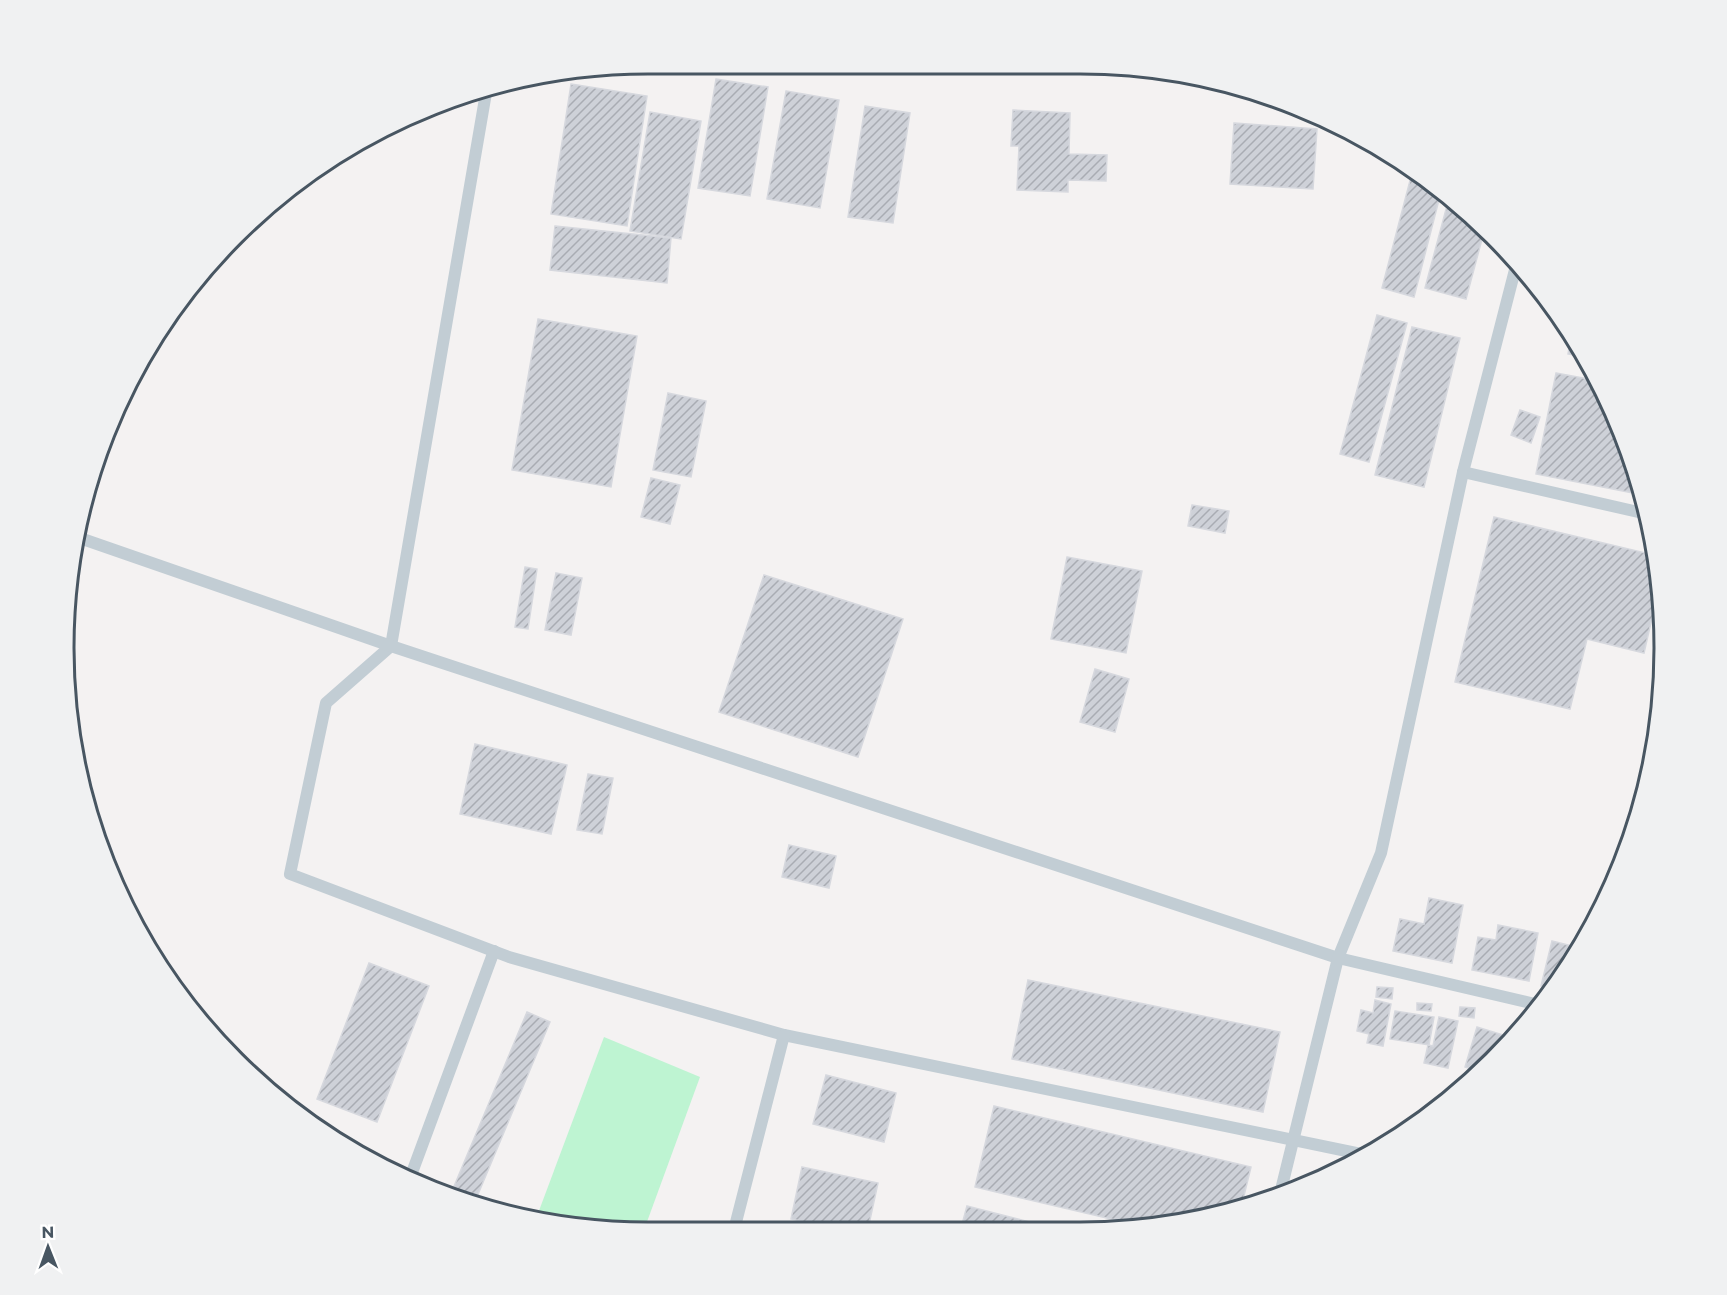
<svg xmlns="http://www.w3.org/2000/svg" width="1727" height="1295" viewBox="0 0 1727 1295" font-family="Montserrat,sans-serif">
  <style>
    .green { fill: #bef4d2 }
    .building { fill: url(#building-hatch); stroke: #d6d8de; stroke-width: 1.5 }
    .lines { fill: none; stroke-linecap: round; stroke-linejoin: round }
    .service { stroke: #c2cdd4; stroke-width: 12 }
    .rim { fill: none; stroke: #485662; stroke-width: 3 }
  </style>
  <defs>
    <pattern id="building-hatch" width="6" height="6" patternUnits="userSpaceOnUse" patternTransform="scale(1.5)"><rect width="6" height="6" fill="#ced1d8"/><path d="M-1 1l2-2M0 6l6-6M5 7l2-2" fill="none" stroke="#a9acb3"/></pattern>
  </defs>
  <rect width="100%" height="100%" fill="#f4f2f2"/>
  <polygon class="green" points="604,1037 700,1077 644,1230 609,1231 537,1216"/>
  <g class="building">
    <polygon points="716,79 768,87 750,196 698,188"/>
    <polygon points="571,84 647,96 627,226 551,214"/>
    <polygon points="786,91 839,100 820,208 767,199"/>
    <polygon points="865,106 910,113 893,223 848,217"/>
    <polygon points="1013,110 1070,113 1069,154 1107,155 1106,181 1068,180 1068,192 1017,190 1019,146 1011,146"/>
    <polygon points="650,112 701,121 681,239 630,231"/>
    <polygon points="1234,123 1317,129 1313,189 1230,184"/>
    <polygon points="1413,169 1441,192 1414,297 1382,288"/>
    <polygon points="1449,198 1485,228 1466,299 1425,288"/>
    <polygon points="555,226 671,238 667,283 550,270"/>
    <polygon points="1377,315 1407,323 1369,462 1340,454"/>
    <polygon points="538,319 637,336 611,487 512,470"/>
    <polygon points="1412,327 1460,338 1424,487 1375,475"/>
    <polygon points="1571,337 1584,357 1568,354"/>
    <polygon points="1556,373 1599,381 1643,495 1536,474"/>
    <polygon points="668,393 706,401 691,477 653,470"/>
    <polygon points="1520,410 1540,417 1531,443 1511,435"/>
    <polygon points="651,478 680,485 670,524 641,517"/>
    <polygon points="1192,505 1229,511 1225,533 1188,526"/>
    <polygon points="1494,517 1654,555 1659,588 1644,653 1587,639 1570,709 1455,682"/>
    <polygon points="1067,557 1142,571 1126,653 1051,639"/>
    <polygon points="525,567 537,569 528,629 515,627"/>
    <polygon points="556,573 582,578 571,635 545,630"/>
    <polygon points="764,575 903,619 858,757 719,712"/>
    <polygon points="1095,669 1129,679 1115,732 1080,722"/>
    <polygon points="475,744 567,765 551,834 460,814"/>
    <polygon points="588,774 613,778 602,834 577,830"/>
    <polygon points="789,845 836,856 829,888 782,877"/>
    <polygon points="1429,898 1463,905 1452,963 1393,951 1400,919 1424,924"/>
    <polygon points="1498,925 1538,933 1529,981 1472,970 1478,937 1496,940"/>
    <polygon points="1552,941 1580,948 1551,988 1541,986"/>
    <polygon points="369,963 429,986 377,1122 317,1099"/>
    <polygon points="1028,980 1280,1032 1263,1112 1012,1059"/>
    <polygon points="1377,987 1393,988 1392,999 1376,997"/>
    <polygon points="1375,1000 1391,1004 1383,1046 1367,1043 1369,1034 1357,1031 1361,1010 1373,1013"/>
    <polygon points="1417,1003 1432,1004 1431,1011 1417,1010"/>
    <polygon points="1460,1007 1475,1008 1474,1018 1459,1016"/>
    <polygon points="1395,1011 1434,1017 1429,1045 1390,1039"/>
    <polygon points="527,1012 550,1022 474,1204 460,1201 450,1196"/>
    <polygon points="1439,1017 1458,1021 1448,1068 1424,1063 1428,1045 1433,1046"/>
    <polygon points="1477,1027 1513,1038 1478,1071 1465,1067"/>
    <polygon points="826,1075 896,1093 884,1142 813,1124"/>
    <polygon points="994,1106 1251,1167 1242,1204 1156,1227 1145,1227 975,1187"/>
    <polygon points="802,1167 878,1183 868,1229 839,1229 791,1219"/>
    <polygon points="967,1206 1053,1228 961,1228"/>
  </g>
  <g class="lines">
    <g class="service">
      <polyline points="487,87 391,646 326,703 290,874 509,957 784,1035 1361,1154"/>
      <polyline points="1463,472 1647,514"/>
      <polyline points="74,536 391,646 1338,958 1539,1005"/>
      <polyline points="410,1178 494,951"/>
      <polyline points="1280,1194 1338,958 1381,853 1463,472 1517,262"/>
      <polyline points="734,1230 784,1035"/>
    </g>
  </g>
  <path d="M0 0H1727V1295H0ZM648 74H1080A574 574 0 0 1 1654 648V648A574 574 0 0 1 1080 1222H648A574 574 0 0 1 74 648V648A574 574 0 0 1 648 74Z" fill="#f0f1f2" fill-rule="evenodd"/>
  <path class="rim" d="M648 74H1080A574 574 0 0 1 1654 648V648A574 574 0 0 1 1080 1222H648A574 574 0 0 1 74 648V648A574 574 0 0 1 648 74Z"/>
  <g transform="translate(48 1247) rotate(359)" stroke="#ffffff" stroke-width="4.5" paint-order="stroke">
  <path d="M0-4.5L10 22L0 15L-10 22Z" fill="#485662"/>
  <text y="-9" font-size="16" font-weight="bold" text-anchor="middle" fill="#485662">N</text>
  </g>
</svg>
